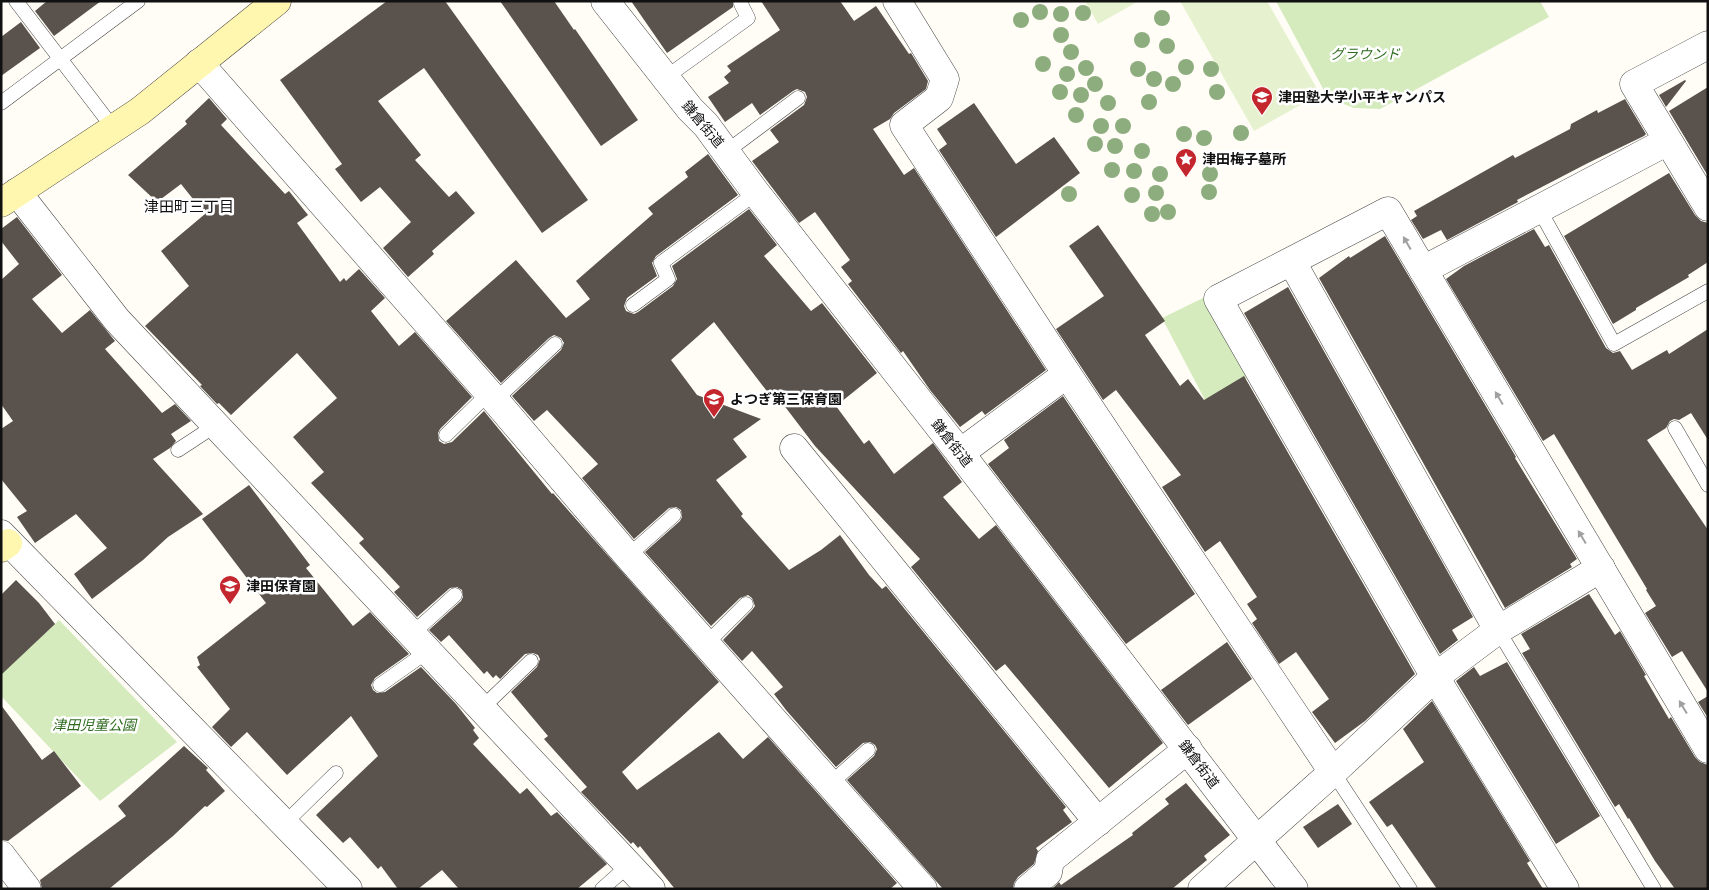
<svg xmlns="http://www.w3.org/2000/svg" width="1709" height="890" viewBox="0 0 1709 890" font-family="'IBM Plex Serif','Noto Sans JP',serif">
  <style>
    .green { fill: #d5ebbd }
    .pitch { fill: #e6f2cf }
    .building { fill: #5a524d }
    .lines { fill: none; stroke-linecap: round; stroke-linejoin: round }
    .lane-casing { stroke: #444; stroke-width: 15 }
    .street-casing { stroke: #444; stroke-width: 29 }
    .secondary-casing { stroke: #333; stroke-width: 29 }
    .lane { stroke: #fff; stroke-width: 14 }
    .street { stroke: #fff; stroke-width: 28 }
    .secondary { stroke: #fff6b0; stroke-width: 28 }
    .tree { fill: #8dad7f }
    .oneway { fill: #a0a0a0 }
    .labels { text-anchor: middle; stroke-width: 5; stroke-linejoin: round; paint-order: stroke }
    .park-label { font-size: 14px; font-style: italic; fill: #2f6b1f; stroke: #fff }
    .poi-label { font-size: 14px; font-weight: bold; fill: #111; stroke: #fff; text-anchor: start }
    .street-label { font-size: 14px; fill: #111; stroke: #fff }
    .neighbourhood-label { font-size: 15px; fill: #111; stroke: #fff }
  </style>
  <rect width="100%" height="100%" fill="#fffdf5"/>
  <g class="green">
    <polygon points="1276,1 1540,1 1549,17 1380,109 1354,108 1328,98"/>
    <polygon points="1203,298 1247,378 1206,402 1162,318"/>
    <polygon points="59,620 177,742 100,801 1,696 1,674"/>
  </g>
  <g class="pitch">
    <polygon points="1085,1 1139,1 1098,24"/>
    <polygon points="1180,1 1267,1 1320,94 1254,131"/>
  </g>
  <g class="building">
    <polygon points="47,1 101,1 54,36 35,11"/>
    <polygon points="387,1 445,1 588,200 542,233 424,68 378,101 421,155 415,160 449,197 456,191 475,213 432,251 434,254 408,277 383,248 411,222 380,187 361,202 335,169 342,164 280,80"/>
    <polygon points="500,1 554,1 574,30 575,29 638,120 601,146"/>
    <polygon points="631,1 733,1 733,7 667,53"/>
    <polygon points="761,1 840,1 854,21 876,6 909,54 911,53 928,81 926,89 894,113 890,119 873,129 904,175 914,168 1046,370 985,415 982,411 960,427 930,390 903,351 901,353 848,284 852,281 841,267 850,260 815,212 799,223 752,161 779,142 770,130 804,105 807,97 805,92 797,89 793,91 760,115 752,103 725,122 708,97 729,83 724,77 731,71 727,66 780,30"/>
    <polygon points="21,22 40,48 1,76 1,37"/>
    <polygon points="1685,80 1686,81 1666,107 1659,95"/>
    <polygon points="1708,87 1708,176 1669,111"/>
    <polygon points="209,98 227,119 221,125 285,194 289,191 308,215 297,223 340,282 344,278 346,281 359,269 385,298 371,311 399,346 415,332 472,397 440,429 438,433 439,441 444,444 452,442 484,411 552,494 553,493 719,682 622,772 637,790 719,732 743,759 768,737 897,883 890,889 675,889 640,846 638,848 633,842 631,844 581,792 587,787 544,739 548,736 511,692 537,667 540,659 538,655 533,653 525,654 500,679 496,675 493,678 487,671 484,674 449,635 441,642 429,630 461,601 463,597 462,590 457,587 450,588 417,617 394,592 400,587 359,543 364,539 311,483 324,472 293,437 337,398 297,353 231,415 219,403 217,404 200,386 202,385 145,326 189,286 161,251 205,214 181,184 157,202 128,175 187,124 185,121"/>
    <polygon points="1625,99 1646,134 1644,136 1588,163 1517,200 1518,202 1447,240 1441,230 1423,239 1411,220 1417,216 1414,211 1513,155 1515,158 1570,129 1571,124 1597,110 1598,113"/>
    <polygon points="974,103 1016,164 1054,137 1080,173 996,237 939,150 947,144 937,129"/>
    <polygon points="708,154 738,195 656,256 652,263 657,276 627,298 624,306 626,311 634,314 638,312 673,286 677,279 672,266 749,209 777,245 764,256 811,311 822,303 877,373 836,406 864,444 869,440 894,474 933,443 962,482 943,497 979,539 996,525 1163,743 1109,788 1005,664 996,671 911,567 920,559 815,446 783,404 779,407 714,322 671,360 697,395 761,419 733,439 747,457 716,480 743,514 741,516 789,570 821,550 840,535 869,575 882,589 886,586 1066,807 1063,810 1072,822 1036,848 1038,851 1034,864 1018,877 1014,883 1013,889 943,889 847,780 874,756 877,749 875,745 870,742 863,743 836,767 786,710 774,694 783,687 752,651 742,661 723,640 752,610 755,606 752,598 748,595 740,598 711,626 645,552 680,521 682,517 681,510 676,507 669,508 634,539 582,478 598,464 547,410 534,421 512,396 561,350 564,343 561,338 554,335 549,338 501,383 446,321 516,260 566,318 590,299 576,281 653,214 648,208 688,177 685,172"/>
    <polygon points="1669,173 1695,215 1701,221 1708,223 1708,262 1688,275 1689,277 1636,308 1636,310 1613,324 1564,236"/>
    <polygon points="17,217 62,275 32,299 62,333 90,310 115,341 105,349 162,413 175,404 191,421 171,434 176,441 170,448 153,459 203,514 168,537 143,560 92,599 74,574 107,548 76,514 35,543 17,517 27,511 1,479 1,429 13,421 1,404 1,280 19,264 1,241 1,229"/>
    <polygon points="1098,225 1165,321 1145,335 1180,386 1188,379 1204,400 1244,376 1415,674 1365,721 1335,743 1312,712 1329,699 1296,652 1279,664 1252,623 1257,619 1247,604 1257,597 1220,541 1205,552 1162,487 1181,475 1116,390 1103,400 1056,329 1104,296 1069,246"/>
    <polygon points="1534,229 1545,247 1549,245 1606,348 1613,353 1620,351 1632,370 1667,350 1669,354 1708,329 1708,440 1691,413 1679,420 1674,419 1670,421 1666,428 1647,440 1708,530 1708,692 1682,651 1672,657 1645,613 1656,606 1646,590 1647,589 1554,434 1543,441 1446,279 1464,266"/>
    <polygon points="1385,236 1516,457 1515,458 1577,559 1570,564 1572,567 1505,608 1319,278 1349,256 1350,258"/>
    <polygon points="1288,287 1473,617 1452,630 1458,640 1440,654 1244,313"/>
    <polygon points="1063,396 1195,594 1126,644 988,464 1009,448 1004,440"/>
    <polygon points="249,485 310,565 306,568 353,626 370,612 409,654 375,678 371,685 373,690 377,693 385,692 421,667 456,704 475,728 473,730 479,738 473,744 520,794 527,788 551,816 557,812 607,864 577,889 459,889 442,870 418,889 398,889 381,866 378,869 350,837 343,843 316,815 378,756 351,716 287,775 247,732 231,747 212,727 230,709 197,667 200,665 197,657 266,603 202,519"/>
    <polygon points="16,580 39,603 55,624 1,675 1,595"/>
    <polygon points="1589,594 1615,635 1620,631 1646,675 1644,676 1669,719 1671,717 1695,757 1700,762 1708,765 1708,889 1675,889 1655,861 1629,818 1628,819 1619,804 1615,807 1522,653 1530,649 1521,634"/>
    <polygon points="1227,642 1252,679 1188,725 1161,690"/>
    <polygon points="1507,662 1600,816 1556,844 1456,681 1474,667 1480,676"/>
    <polygon points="1708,696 1708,718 1698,702"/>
    <polygon points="1432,701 1530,861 1527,863 1543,889 1437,889 1392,824 1387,827 1369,802 1424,762 1403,729"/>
    <polygon points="1,705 42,760 54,751 81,786 8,841 1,840"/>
    <polygon points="184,746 208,768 206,770 225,791 207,807 205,806 173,836 109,889 42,889 40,880 126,816 118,806"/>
    <polygon points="1186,783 1230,835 1204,856 1207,860 1172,889 1052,889 1059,882 1061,885 1133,835 1132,833 1169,804 1165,799"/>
    <polygon points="1338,804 1352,824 1318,848 1303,827"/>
  </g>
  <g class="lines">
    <g class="lane-casing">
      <g id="lane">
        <polyline points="16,1 114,129"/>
        <polyline points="665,78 748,18 741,4"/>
        <polyline points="1,103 138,1"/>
        <polyline points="726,152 798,98"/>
        <polyline points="1539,209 1614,344 1708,291"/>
        <polyline points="633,305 668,279 661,263 756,193"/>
        <polyline points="495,400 555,344"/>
        <polyline points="1675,428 1708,485"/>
        <polyline points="446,435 489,393"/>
        <polyline points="178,450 216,425"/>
        <polyline points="628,556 674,515"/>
        <polyline points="1498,630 1654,889"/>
        <polyline points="412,634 455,595"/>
        <polyline points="706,644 746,604"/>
        <polyline points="380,685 428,651"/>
        <polyline points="482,708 531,661"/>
        <polyline points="1333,772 1410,889"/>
        <polyline points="830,784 868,750"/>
        <polyline points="284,824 336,773"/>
        <polyline points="602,889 629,865"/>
      </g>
    </g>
    <g class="street-casing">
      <g id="street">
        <polyline points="605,1 690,109 706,125 756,193 960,453 1294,889"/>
        <polyline points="897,1 945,79 939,98 904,125 1067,374 1333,772"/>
        <polyline points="1708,45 1634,84 1708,207"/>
        <polyline points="199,63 495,400 628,556 923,889"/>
        <polyline points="17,192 117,320 651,889"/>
        <polyline points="1292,262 1498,630"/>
        <polyline points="1423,270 1668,141"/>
        <polyline points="794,448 1098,822"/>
        <polyline points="960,453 1067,374"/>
        <polyline points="1,534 348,889"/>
        <polyline points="1,855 27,889"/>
        <polyline points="1028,889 1048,872 1050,860 1188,749"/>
        <polyline points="1202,889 1333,772 1435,677 1498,630 1601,568"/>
        <polyline points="1565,889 1435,677 1218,299 1388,211 1708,749"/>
      </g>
    </g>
    <g class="secondary-casing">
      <g id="secondary">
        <polyline points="1,203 140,111 277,1"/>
        <polyline points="1,548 8,543"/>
      </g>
    </g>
    <use href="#lane" class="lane"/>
    <use href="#street" class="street"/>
    <use href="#secondary" class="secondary"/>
  </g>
  <g class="tree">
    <circle cx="1040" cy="12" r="8"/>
    <circle cx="1083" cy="13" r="8"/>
    <circle cx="1061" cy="14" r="8"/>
    <circle cx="1162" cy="18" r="8"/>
    <circle cx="1021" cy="20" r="8"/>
    <circle cx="1061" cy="35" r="8"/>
    <circle cx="1142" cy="40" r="8"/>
    <circle cx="1167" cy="46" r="8"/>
    <circle cx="1071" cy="52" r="8"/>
    <circle cx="1043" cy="64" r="8"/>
    <circle cx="1186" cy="67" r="8"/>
    <circle cx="1086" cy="68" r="8"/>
    <circle cx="1138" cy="69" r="8"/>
    <circle cx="1211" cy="69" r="8"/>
    <circle cx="1067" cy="74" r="8"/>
    <circle cx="1154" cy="79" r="8"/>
    <circle cx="1095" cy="84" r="8"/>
    <circle cx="1173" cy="84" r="8"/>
    <circle cx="1060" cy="92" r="8"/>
    <circle cx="1217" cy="92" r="8"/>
    <circle cx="1081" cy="95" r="8"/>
    <circle cx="1149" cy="102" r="8"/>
    <circle cx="1108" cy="103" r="8"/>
    <circle cx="1076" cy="115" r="8"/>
    <circle cx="1101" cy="126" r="8"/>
    <circle cx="1123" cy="126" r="8"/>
    <circle cx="1241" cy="133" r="8"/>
    <circle cx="1184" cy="134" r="8"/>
    <circle cx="1204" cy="138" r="8"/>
    <circle cx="1095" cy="144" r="8"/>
    <circle cx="1115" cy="146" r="8"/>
    <circle cx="1142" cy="151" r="8"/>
    <circle cx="1112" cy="170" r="8"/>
    <circle cx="1134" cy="171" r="8"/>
    <circle cx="1160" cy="174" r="8"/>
    <circle cx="1210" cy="174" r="8"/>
    <circle cx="1209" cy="192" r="8"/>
    <circle cx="1156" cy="193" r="8"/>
    <circle cx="1069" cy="194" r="8"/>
    <circle cx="1132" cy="195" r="8"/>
    <circle cx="1168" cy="212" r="8"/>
    <circle cx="1152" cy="214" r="8"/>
  </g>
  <defs><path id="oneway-solid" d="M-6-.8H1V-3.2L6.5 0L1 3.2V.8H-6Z" transform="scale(1.25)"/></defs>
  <g class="oneway">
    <use href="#oneway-solid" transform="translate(1407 243) rotate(-120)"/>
    <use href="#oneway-solid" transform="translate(1499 398) rotate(-121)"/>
    <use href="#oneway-solid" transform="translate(1582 537) rotate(-121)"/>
    <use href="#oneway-solid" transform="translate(1683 707) rotate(-121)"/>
  </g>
  <defs>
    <g id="university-pin" transform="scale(1.125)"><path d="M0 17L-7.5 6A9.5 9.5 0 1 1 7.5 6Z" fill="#c4262e" stroke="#fff"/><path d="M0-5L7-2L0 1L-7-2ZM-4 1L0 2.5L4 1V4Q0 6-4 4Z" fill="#fff"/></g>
    <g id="sight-pin" transform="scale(1.125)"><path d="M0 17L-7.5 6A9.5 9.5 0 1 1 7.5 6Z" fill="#c4262e" stroke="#fff"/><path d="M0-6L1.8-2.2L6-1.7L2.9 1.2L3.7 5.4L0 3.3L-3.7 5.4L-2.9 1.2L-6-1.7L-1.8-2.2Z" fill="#fff"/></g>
    <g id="school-pin" transform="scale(1.125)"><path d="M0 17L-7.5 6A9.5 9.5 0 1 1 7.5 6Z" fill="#c4262e" stroke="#fff"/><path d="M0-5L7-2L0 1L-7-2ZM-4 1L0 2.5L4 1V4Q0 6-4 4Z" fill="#fff"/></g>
  </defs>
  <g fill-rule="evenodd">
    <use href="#university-pin" x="1262" y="97"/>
    <use href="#sight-pin" x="1186" y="159"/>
    <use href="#school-pin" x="714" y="399"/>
    <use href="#school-pin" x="230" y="586"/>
  </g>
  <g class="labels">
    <g class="park-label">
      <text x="1365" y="59">グラウンド</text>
      <text x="94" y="730">津田児童公園</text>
    </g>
    <g class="poi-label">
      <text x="1278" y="102">津田塾大学小平キャンパス</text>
      <text x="1202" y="164">津田梅子墓所</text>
      <text x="730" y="404">よつぎ第三保育園</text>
      <text x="246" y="591">津田保育園</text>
    </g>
    <g class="street-label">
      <text transform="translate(703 124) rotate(50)" y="5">鎌倉街道</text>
      <text transform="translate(952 443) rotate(52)" y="5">鎌倉街道</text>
      <text transform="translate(1199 764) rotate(53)" y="5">鎌倉街道</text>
    </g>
    <g class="neighbourhood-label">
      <text x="189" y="212">津田町三丁目</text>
    </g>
  </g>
  <rect width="1709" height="890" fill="none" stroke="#111111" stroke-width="5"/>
</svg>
